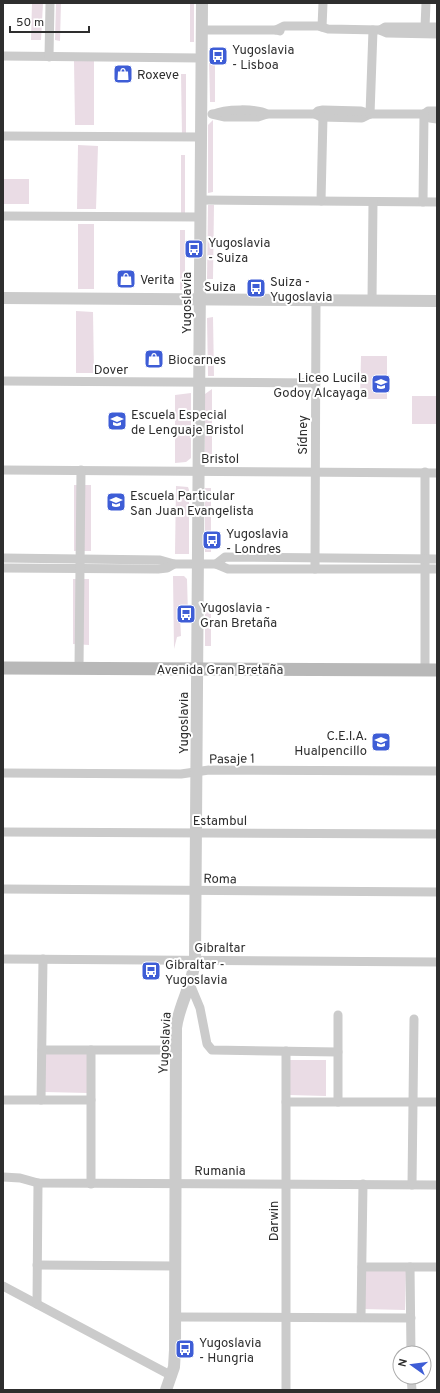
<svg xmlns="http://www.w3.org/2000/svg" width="440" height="1393" viewBox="0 0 440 1393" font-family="Overpass,sans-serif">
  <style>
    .green { fill: #eadce5 }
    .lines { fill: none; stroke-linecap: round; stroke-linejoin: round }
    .minor { stroke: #cbcbcb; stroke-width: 9 }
    .tertiary { stroke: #cbcbcb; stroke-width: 12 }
    .secondary { stroke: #b8b8b8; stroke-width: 13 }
    .labels { text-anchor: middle; stroke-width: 4; stroke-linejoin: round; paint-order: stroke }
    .poi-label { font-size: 13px; fill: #2e2e2e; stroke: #fff; text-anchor: start }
    .street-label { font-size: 13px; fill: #2e2e2e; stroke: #fff }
  </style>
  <rect width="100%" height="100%" fill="#fff"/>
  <g class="green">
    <polygon points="32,3 43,3 41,40 31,40"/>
    <polygon points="56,3 61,3 60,41 55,40"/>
    <rect x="190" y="3" width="4" height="39"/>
    <polygon points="209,60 215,60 215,102 210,102"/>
    <polygon points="74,61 94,61 94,125 75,125"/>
    <polygon points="181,74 186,74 186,136 182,136"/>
    <polygon points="213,120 213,192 208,193 208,125"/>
    <polygon points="78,145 98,146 96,209 77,209"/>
    <rect x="181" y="155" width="4" height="59"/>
    <rect x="3" y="179" width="26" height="25"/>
    <polygon points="208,205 214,205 213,279 207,279"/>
    <rect x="78" y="224" width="16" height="65"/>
    <polygon points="180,230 185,230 185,289 180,290"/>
    <polygon points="76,311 93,312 94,373 76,373"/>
    <polygon points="213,317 214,376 208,376 207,318"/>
    <polygon points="361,356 387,356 387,399 360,399"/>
    <polygon points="212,389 212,457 205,457 205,394"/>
    <polygon points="191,393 191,458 186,462 175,463 175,395"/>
    <rect x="412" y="396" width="25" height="28"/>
    <rect x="74" y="485" width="17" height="66"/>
    <polygon points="176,486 188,487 189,490 189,554 175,554"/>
    <rect x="205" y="488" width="6" height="64"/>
    <polygon points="173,576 184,576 187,579 188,615 180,616 181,636 177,637 174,649"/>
    <polygon points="73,579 89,579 89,645 73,644"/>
    <rect x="205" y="606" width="6" height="40"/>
    <polygon points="45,1054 88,1054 88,1093 44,1092"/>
    <polygon points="290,1060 326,1060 326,1096 289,1095"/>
    <polygon points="362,1271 406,1271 405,1310 362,1309"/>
  </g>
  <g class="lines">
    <g class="minor">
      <polyline points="322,27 323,3"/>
      <polyline points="425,27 426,3"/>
      <polyline points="202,30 276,30 280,31"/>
      <polyline points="276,30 284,26 318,26 328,29 380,30 387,33 437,34"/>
      <polyline points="380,30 385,27 437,27"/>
      <polyline points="3,56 201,58"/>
      <polyline points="49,57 50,3"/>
      <polyline points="212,114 225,117 258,117 267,114"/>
      <path d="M214,114C224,109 257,108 267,114H315L321,117L362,118L370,114"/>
      <polyline points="315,114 318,111 323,110 361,111 370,114 424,114 430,118 437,119"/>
      <polyline points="370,114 373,30"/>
      <polyline points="424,114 428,111 437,111"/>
      <polyline points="3,136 201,137"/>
      <polyline points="200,200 437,202"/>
      <polyline points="321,201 323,117"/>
      <polyline points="423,202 424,114"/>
      <polyline points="3,216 200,217"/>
      <polyline points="372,301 373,202"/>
      <polyline points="3,381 316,383"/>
      <polyline points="3,470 437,473"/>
      <polyline points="425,472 425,670"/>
      <polyline points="3,558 160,560 174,564"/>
      <polyline points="216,564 225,557 437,559"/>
      <polyline points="3,568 158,569 167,568 174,564 216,564 228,569 437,569"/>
      <polyline points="315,569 316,300"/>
      <polyline points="79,668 81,470"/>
      <polyline points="3,773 181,774 209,770 437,771"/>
      <polyline points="3,832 437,834"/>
      <polyline points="3,889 437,892"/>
      <polyline points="3,959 437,962"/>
      <polyline points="190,984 200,1008 207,1044 212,1050 338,1052"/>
      <polyline points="338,1015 338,1102"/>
      <polyline points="42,1050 177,1050"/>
      <polyline points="3,1100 91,1100"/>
      <polyline points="41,1100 43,959"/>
      <polyline points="286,1102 437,1102"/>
      <polyline points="3,1177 20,1178 38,1183 437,1185"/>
      <polyline points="91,1184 91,1050"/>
      <polyline points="412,1185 414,1019"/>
      <polyline points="37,1265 175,1266"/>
      <polyline points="362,1267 437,1267"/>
      <polyline points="410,1267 411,1353"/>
      <polyline points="3,1286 172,1376"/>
      <polyline points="37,1304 38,1183"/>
      <polyline points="175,1317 411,1318"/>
      <polyline points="361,1317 363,1184"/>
      <polyline points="411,1377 412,1390"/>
      <polyline points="286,1390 286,1051"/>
    </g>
    <g class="tertiary">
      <polyline points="3,298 437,301"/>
      <path d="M166,1390L174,1367L175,1350L176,1028C179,1004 193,984 195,960L202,3"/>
    </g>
    <polyline class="secondary" points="3,668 437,670"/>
  </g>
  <defs>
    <g id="bus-square" transform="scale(1)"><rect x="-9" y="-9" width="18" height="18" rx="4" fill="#3e5dd6" stroke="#fff"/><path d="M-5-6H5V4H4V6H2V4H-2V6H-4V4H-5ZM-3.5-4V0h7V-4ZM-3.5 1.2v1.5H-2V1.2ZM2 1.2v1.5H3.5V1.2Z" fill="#fff"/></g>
    <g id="shop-square" transform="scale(1)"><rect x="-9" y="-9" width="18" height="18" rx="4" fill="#3e5dd6" stroke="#fff"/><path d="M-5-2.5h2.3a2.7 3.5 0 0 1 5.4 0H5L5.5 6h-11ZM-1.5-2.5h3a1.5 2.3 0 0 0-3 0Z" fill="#fff"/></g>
    <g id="school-square" transform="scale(1)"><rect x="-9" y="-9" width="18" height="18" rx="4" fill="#3e5dd6" stroke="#fff"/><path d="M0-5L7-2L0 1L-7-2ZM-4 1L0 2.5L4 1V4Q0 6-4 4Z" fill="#fff"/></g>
  </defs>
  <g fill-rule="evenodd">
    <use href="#bus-square" x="218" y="56"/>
    <use href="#shop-square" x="123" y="74"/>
    <use href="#bus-square" x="194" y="249"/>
    <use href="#shop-square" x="126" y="279"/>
    <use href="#bus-square" x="256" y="288"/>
    <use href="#shop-square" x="154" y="359"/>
    <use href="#school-square" x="381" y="384"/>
    <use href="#school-square" x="117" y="421"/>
    <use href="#school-square" x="116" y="502"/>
    <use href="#bus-square" x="212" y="540"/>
    <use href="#bus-square" x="186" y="614"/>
    <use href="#school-square" x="381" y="742"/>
    <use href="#bus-square" x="151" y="971"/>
    <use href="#bus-square" x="185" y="1349"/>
  </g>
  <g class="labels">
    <g class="poi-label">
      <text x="232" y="54">Yugoslavia<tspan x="232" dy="15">- Lisboa</tspan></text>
      <text x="137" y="79">Roxeve</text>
      <text x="208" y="247">Yugoslavia<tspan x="208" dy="15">- Suiza</tspan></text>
      <text x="140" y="284">Verita</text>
      <text x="270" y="286">Suiza -<tspan x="270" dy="15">Yugoslavia</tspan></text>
      <text x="168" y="364">Biocarnes</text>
      <text x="367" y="382" text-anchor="end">Liceo Lucila<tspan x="367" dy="15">Godoy Alcayaga</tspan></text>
      <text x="131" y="419">Escuela Especial<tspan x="131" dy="15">de Lenguaje Bristol</tspan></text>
      <text x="130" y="500">Escuela Particular<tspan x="130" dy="15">San Juan Evangelista</tspan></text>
      <text x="226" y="538">Yugoslavia<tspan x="226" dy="15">- Londres</tspan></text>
      <text x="200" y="612">Yugoslavia -<tspan x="200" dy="15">Gran Bretaña</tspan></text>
      <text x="367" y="740" text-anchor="end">C.E.I.A.<tspan x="367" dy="15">Hualpencillo</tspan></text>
      <text x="165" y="969">Gibraltar -<tspan x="165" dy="15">Yugoslavia</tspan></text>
      <text x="199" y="1347">Yugoslavia<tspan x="199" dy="15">- Hungria</tspan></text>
    </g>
    <g class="street-label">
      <text x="220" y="291">Suiza</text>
      <text transform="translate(186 303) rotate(-90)" y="5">Yugoslavia</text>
      <text x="111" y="374">Dover</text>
      <text transform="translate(302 435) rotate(-90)" y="5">Sídney</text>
      <text x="220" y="463">Bristol</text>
      <text x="220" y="674">Avenida Gran Bretaña</text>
      <text transform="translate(183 723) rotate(-90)" y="5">Yugoslavia</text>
      <text transform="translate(232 758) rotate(-1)" y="5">Pasaje 1</text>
      <text x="220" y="825">Estambul</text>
      <text transform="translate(220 878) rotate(1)" y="5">Roma</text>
      <text x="220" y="952">Gibraltar</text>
      <text transform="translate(164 1043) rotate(-87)" y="5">Yugoslavia</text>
      <text x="220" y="1175">Rumania</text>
      <text transform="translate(273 1221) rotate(-90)" y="5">Darwin</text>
    </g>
  </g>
  <rect width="440" height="1393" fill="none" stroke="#2e2e2e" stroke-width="8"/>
  <g transform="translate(412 1365) rotate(284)"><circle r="19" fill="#ffffff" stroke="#ababab"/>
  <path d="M0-3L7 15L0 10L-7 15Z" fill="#3e5dd6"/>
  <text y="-6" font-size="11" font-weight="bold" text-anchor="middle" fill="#2e2e2e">N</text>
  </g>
  <path d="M10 26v6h79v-6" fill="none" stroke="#2e2e2e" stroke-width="2"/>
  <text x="16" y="26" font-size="12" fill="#2e2e2e" stroke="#ffffff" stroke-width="3" paint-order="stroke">50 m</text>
</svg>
